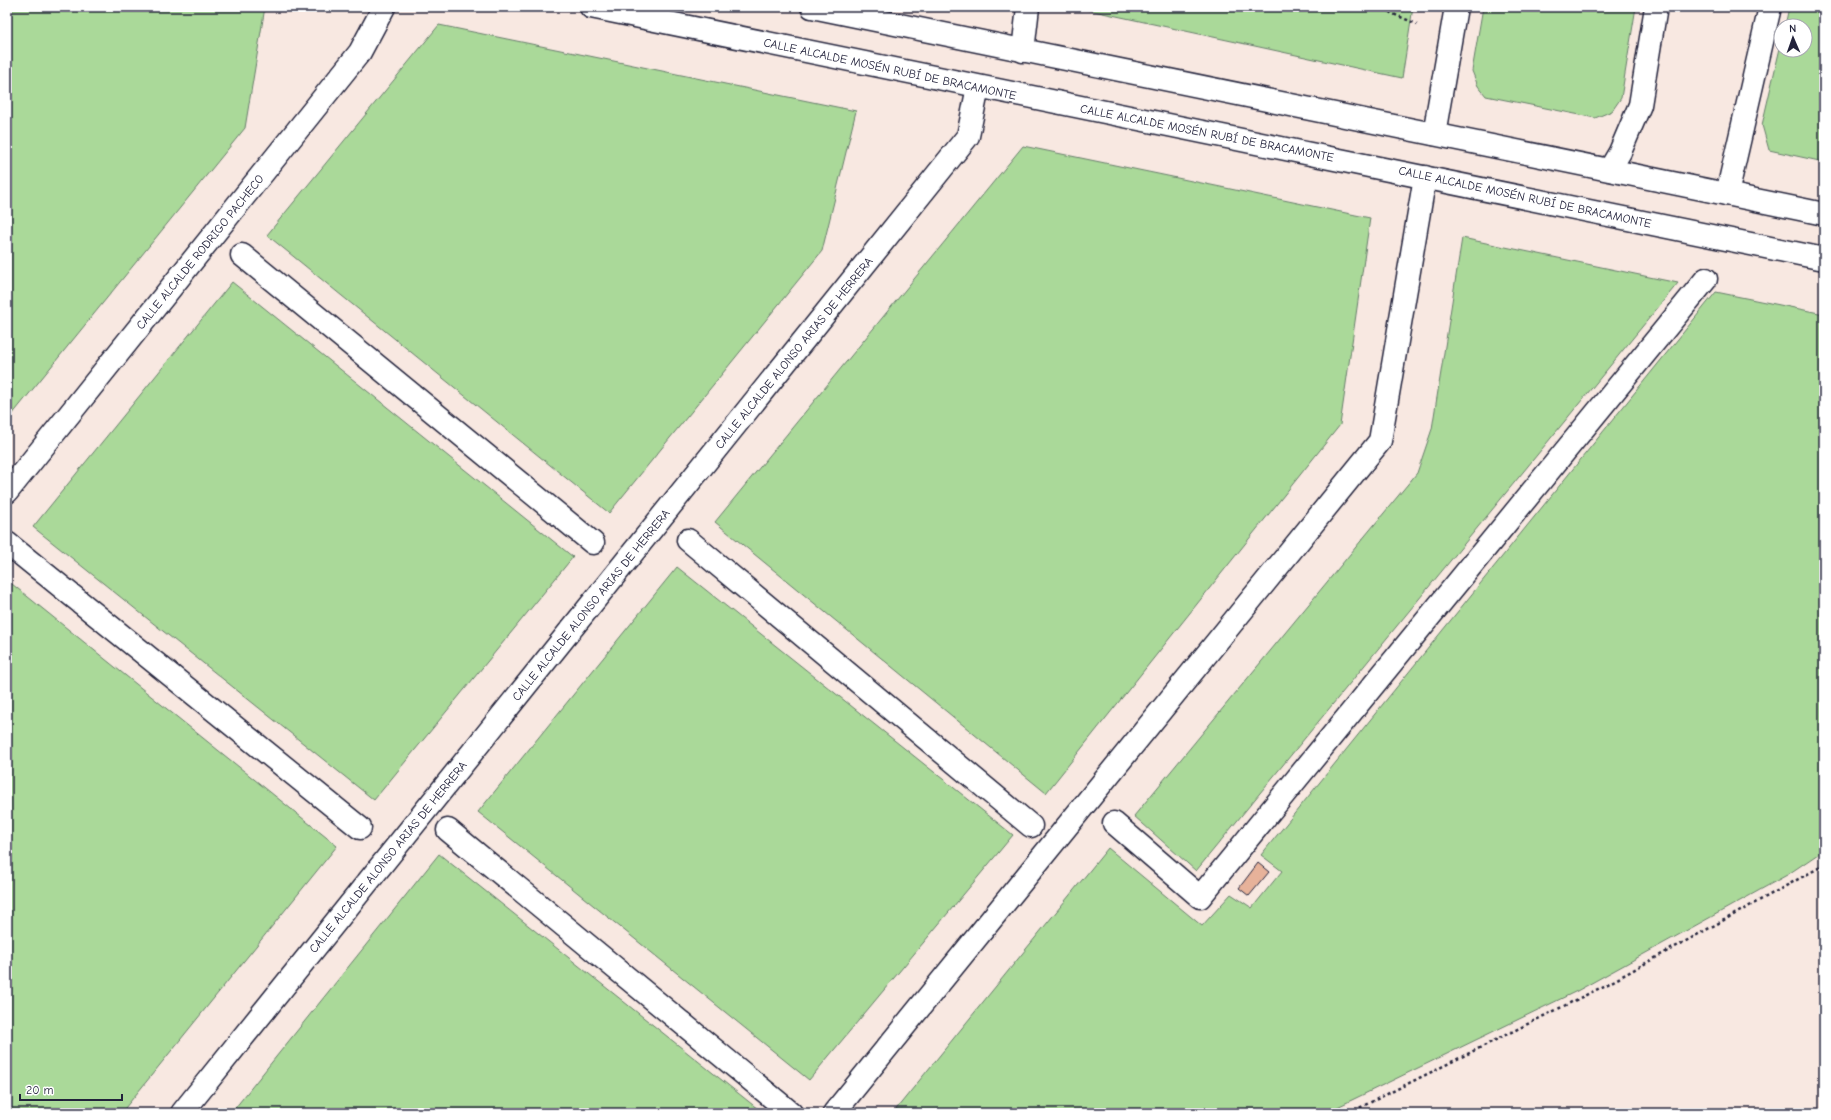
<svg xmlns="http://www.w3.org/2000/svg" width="1831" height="1120" viewBox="0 0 1831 1120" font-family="'Comic Neue',sans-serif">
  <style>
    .green { fill: #aad999; stroke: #667e6a }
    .building { fill: #e7b29a; stroke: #22223b }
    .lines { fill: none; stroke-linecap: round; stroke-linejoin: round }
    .minor-casing { stroke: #22223b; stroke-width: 25 }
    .major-casing { stroke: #22223b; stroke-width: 25 }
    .path { stroke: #22223b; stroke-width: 2.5; stroke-dasharray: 3 3; stroke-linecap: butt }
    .minor { stroke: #fff; stroke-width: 22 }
    .major { stroke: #fff; stroke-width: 22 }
    .labels { text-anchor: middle; stroke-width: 4; stroke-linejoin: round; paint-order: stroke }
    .street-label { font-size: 12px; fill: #22223b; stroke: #fff }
  </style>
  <rect width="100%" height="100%" fill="#f8e8e1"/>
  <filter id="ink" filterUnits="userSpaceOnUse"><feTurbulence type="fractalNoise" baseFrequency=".025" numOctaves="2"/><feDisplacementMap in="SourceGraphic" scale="8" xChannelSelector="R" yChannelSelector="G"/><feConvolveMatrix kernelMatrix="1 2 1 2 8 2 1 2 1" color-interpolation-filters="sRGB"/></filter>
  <g filter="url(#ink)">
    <g class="green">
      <polygon points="7,7 265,7 245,128 7,421"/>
      <polygon points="1075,7 1413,7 1402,78"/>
      <polygon points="1483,7 1636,7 1621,98 1612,111 1595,118 1486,96 1478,86 1472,71"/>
      <polygon points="1789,7 1824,7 1824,162 1769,150 1762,125 1781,44 1781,50 1805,50 1805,26 1785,26"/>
      <polygon points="439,25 856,111 822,251 609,513 267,235"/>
      <polygon points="1023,146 1370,218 1340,425 1046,793 715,522"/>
      <polygon points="1462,238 1678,283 1196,871 1134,816 1417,473 1432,429"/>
      <polygon points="232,282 573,557 374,800 33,527"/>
      <polygon points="1716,292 1824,314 1824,850 1787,875 1577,991 1325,1113 893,1113 1108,848 1202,926 1231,894 1252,908 1282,871 1261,855"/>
      <polygon points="677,567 1013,835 809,1080 478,812"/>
      <polygon points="7,580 337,846 121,1113 7,1113"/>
      <polygon points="439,854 763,1113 231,1113"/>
    </g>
    <polygon class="building" points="1258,863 1269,872 1249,896 1239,888"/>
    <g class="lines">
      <g class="minor-casing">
        <g id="minor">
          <polyline points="1023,51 1028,7"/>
          <polyline points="1434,134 1456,7"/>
          <polyline points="1610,169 1620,152 1640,105 1656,7"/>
          <polyline points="1727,194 1770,7"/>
          <polyline points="242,255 593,543"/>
          <polyline points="7,492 360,52 384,7"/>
          <polyline points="688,540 1031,826"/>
          <polyline points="7,543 360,828"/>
          <polyline points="1114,823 1200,897 1706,279"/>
          <polyline points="448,830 791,1113"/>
          <polyline points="182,1113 968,136 978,87"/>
          <polyline points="834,1113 1380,441 1425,177"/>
        </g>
      </g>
      <g class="major-casing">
        <g id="major">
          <polyline points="591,7 1824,259"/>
          <polyline points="812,7 1824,214"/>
        </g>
      </g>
      <g class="path">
        <polyline points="1385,7 1391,13 1417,24"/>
        <polyline points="1349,1113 1606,985 1824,865"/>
      </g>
      <use href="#minor" class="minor"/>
      <use href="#major" class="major"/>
    </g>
  </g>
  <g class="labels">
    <g class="street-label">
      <text transform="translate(890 69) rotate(12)" y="4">CALLE ALCALDE MOSÉN RUBÍ DE BRACAMONTE</text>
      <text transform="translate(1207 133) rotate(11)" y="4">CALLE ALCALDE MOSÉN RUBÍ DE BRACAMONTE</text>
      <text transform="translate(1525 197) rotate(12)" y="4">CALLE ALCALDE MOSÉN RUBÍ DE BRACAMONTE</text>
      <text transform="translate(200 252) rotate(-51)" y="4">CALLE ALCALDE RODRIGO PACHECO</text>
      <text transform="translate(794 353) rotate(-51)" y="4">CALLE ALCALDE ALONSO ARIAS DE HERRERA</text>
      <text transform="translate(591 605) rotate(-51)" y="4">CALLE ALCALDE ALONSO ARIAS DE HERRERA</text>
      <text transform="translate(388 857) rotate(-51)" y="4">CALLE ALCALDE ALONSO ARIAS DE HERRERA</text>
    </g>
  </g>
  <rect width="1831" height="1120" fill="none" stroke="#fff" stroke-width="24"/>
  <rect x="12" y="12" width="1807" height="1096" fill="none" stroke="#22223b" stroke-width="1.5" filter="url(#ink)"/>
  <g transform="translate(1793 38) rotate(358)"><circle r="19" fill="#ffffff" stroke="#a7a7b1"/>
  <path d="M0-3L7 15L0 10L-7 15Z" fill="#22223b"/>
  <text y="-6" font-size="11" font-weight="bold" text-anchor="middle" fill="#22223b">N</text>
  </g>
  <path d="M20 1094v6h102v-6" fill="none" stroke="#22223b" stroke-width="2"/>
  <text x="26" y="1094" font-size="12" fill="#22223b" stroke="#ffffff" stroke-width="3" paint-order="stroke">20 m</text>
</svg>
